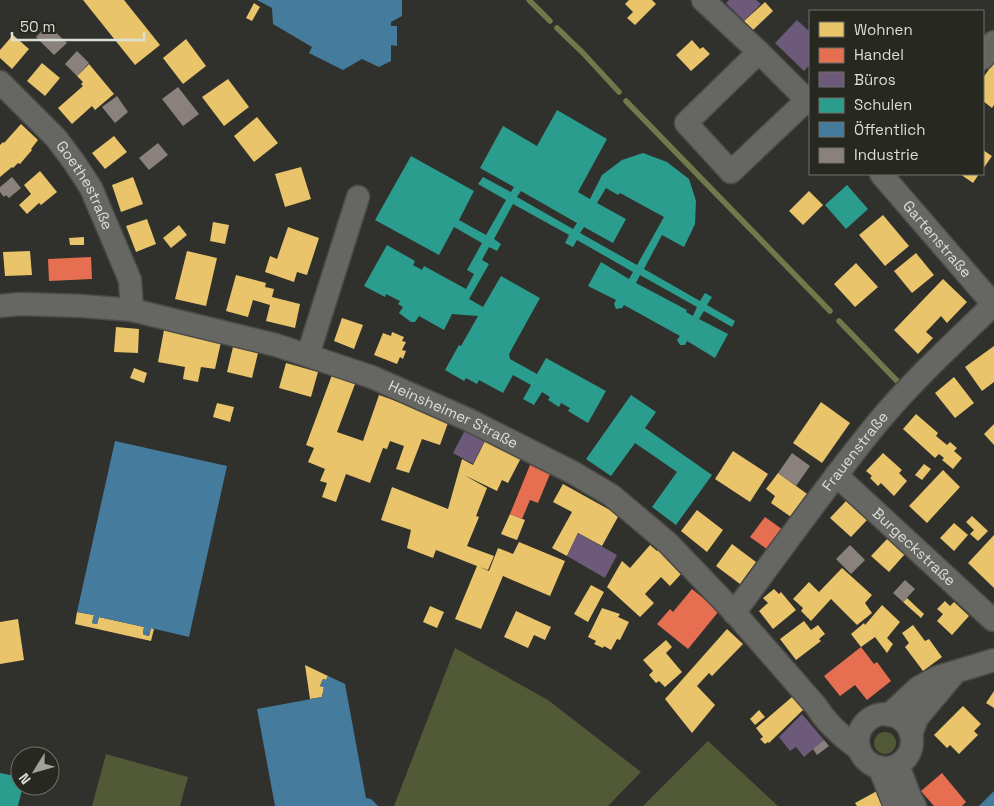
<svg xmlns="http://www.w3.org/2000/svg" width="994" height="806" viewBox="0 0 994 806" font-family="'Space Grotesk',sans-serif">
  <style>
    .green { fill: #525936 }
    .homes { fill: #e9c46a }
    .shops { fill: #e76f51 }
    .offices { fill: #6d597a }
    .schools { fill: #2a9d8f; fill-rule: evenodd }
    .public { fill: #457b9d }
    .industry { fill: #8a817c }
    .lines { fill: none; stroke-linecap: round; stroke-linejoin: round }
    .stream { stroke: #6f7949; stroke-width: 5.5 }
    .minor-casing { stroke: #4b4c48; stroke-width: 25 }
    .minor { stroke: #666763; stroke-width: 22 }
    .labels { text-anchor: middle; stroke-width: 5; stroke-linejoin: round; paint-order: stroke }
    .street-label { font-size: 15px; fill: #dcded8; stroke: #272920 }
  </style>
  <rect width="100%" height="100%" fill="#30312c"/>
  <g class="green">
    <polygon points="455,648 548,700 641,772 608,806 394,806"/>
    <circle cx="885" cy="743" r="11"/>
    <polygon points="708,741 778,806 643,806"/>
    <polygon points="106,754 188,777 180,806 92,806"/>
  </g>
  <g class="homes">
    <polygon points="83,0 124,0 160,45 135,65"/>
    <polygon points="629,0 652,0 656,4 635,25 627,18 633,12 625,4"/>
    <polygon points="765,2 773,11 753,30 744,21"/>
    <polygon points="254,3 260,7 252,21 246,18"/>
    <polygon points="13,35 29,49 12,69 0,58 0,50"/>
    <polygon points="186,39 206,66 183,84 163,58"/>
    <polygon points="692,40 700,49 703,47 710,54 691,71 676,55"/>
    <polygon points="994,62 994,105 992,108 983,101 983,78"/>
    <polygon points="42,63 60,78 45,96 27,81"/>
    <polygon points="89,64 114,94 95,110 92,106 72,124 58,108 83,86 81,84 83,82 77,76"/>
    <polygon points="228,79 249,107 224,126 202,97"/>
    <polygon points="257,117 278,143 254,162 234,136"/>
    <polygon points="21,124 38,140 31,149 32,150 20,164 18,163 13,168 12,167 0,177 0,145 3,142 4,143"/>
    <polygon points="114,136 127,152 105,169 92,153"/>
    <polygon points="983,150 992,156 983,169"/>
    <polygon points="301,167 311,199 285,207 275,174"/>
    <polygon points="40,171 57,192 41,205 39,203 27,214 19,205 31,194 24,185"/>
    <polygon points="960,174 979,174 973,183"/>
    <polygon points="133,177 143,204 121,212 112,185"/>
    <polygon points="809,191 823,205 803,225 789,211"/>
    <polygon points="883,215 909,246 885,266 859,235"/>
    <polygon points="147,219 156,244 136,252 126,226"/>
    <polygon points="213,222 229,225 225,244 210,241"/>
    <polygon points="179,225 187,235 171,248 163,238"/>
    <polygon points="288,227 319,238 307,275 297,272 294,282 265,272 270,256 277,259"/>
    <polygon points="84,237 84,245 70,245 69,238"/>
    <polygon points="30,251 32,275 5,276 3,252"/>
    <polygon points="187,251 217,258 206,306 175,299"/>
    <polygon points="916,253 934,275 912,293 894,271"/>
    <polygon points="856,263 878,287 855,307 834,284"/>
    <polygon points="236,275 266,283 265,287 274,289 272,297 300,304 295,328 266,321 270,305 253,300 248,317 226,311"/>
    <polygon points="943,279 967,302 947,323 941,316 926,332 933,338 918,354 894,330"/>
    <polygon points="342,318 363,325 354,349 334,341"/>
    <polygon points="116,327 139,329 138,353 114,352"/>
    <polygon points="164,330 221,342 215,369 201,367 198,382 183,379 185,367 158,362"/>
    <polygon points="392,332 404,337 402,341 406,342 402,350 406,351 403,359 400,357 397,364 374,355 383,333 391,336"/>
    <polygon points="994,346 994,382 982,391 965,367"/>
    <polygon points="233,347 258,353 252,378 227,372"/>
    <polygon points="286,363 318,372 311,397 279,388"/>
    <polygon points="134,368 147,373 144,383 130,378"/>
    <polygon points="332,375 355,384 337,432 363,441 379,395 449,420 440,445 422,439 409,473 396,469 404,446 390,441 387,449 383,448 370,483 346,474 336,502 322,497 327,483 320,481 325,469 308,462 314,448 306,445"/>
    <polygon points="954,377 974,403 955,418 935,393"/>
    <polygon points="821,402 850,423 822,463 793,443"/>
    <polygon points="217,403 234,407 230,422 213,417"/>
    <polygon points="916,414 938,433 936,436 947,445 950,442 957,448 954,451 962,458 953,469 942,460 944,458 939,454 935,458 903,429"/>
    <polygon points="994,424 994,445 984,434"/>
    <polygon points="485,441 521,458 508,483 502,480 497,491 464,475 487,488 476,516 479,517 467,546 494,556 488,570 479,567 489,571 498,548 513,554 519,542 565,561 550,596 503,576 481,629 455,619 477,566 436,550 433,558 407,548 411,530 381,520 392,487 448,509 462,459 473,465"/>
    <polygon points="733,451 768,474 750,502 715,479"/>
    <polygon points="883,453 902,470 899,473 907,481 894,496 881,483 878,486 870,478 872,476 866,471"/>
    <polygon points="924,464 931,469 922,480 915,475"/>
    <polygon points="943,470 960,487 927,523 909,506"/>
    <polygon points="778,473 810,496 794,519 771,503 775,496 766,489"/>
    <polygon points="563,484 619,515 602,546 578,533 567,556 552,548 572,512 553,502"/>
    <polygon points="846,501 867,520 851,537 830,518"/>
    <polygon points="697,510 723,530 707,552 681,531"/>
    <polygon points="510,514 525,520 517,540 501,534"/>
    <polygon points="972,516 988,531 978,541 970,534 974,530 966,522"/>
    <polygon points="954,523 968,535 954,551 940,538"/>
    <polygon points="994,535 994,588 968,563"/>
    <polygon points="888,538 905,554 889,572 871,556"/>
    <polygon points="732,544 756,562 740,584 716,566"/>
    <polygon points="650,545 657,551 659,549 677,565 675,568 681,574 670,586 661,577 645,594 654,603 640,617 607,587 622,561 630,568"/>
    <polygon points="842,568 872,595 865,603 872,613 857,625 831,599 811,621 801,611 803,608 793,599 809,582 819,592"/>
    <polygon points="591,585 604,592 588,622 574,614"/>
    <polygon points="774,589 779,594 781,592 796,610 773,629 759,611 768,603 763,598"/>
    <polygon points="907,598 924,614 921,618 903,602"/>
    <polygon points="945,601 950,606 954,602 969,616 952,635 937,621 943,614 937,609"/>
    <polygon points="882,605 900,622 887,638 893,644 887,653 875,637 861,647 851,634 864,623 865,625"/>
    <polygon points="430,606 444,612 437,628 423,622"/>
    <polygon points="602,608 620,614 618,617 629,622 620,640 617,639 611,650 604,646 603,648 594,644 596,641 588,637"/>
    <polygon points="516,611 551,627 545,640 534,635 528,648 504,637"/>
    <polygon points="77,612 94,615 92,623 97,624 99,617 144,627 143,634 145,635 149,636 151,628 154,629 151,641 75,624"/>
    <polygon points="18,619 24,660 0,664 0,622"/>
    <polygon points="804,621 811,630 818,625 825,634 819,639 821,641 796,660 780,639"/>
    <polygon points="913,625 925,641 929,639 942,657 923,671 905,647 909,643 902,633"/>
    <polygon points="727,629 743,644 712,676 709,673 697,686 715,705 692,733 665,699"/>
    <polygon points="666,640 672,647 666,653 682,672 665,687 659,681 656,683 649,675 653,671 643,660"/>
    <polygon points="305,665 328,676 326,680 323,679 320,686 324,687 322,697 310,699"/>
    <polygon points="994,691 994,708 986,703"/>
    <polygon points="792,697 804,709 769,743 768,742 765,744 760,739 763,737 756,728"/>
    <polygon points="963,706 981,724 974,731 978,735 959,754 950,745 947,748 934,735"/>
    <polygon points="759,710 765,717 755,725 750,719"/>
    <polygon points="877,791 886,806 857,806 855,803"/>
  </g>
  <g class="shops">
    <polygon points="91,257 92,279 49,281 48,259"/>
    <polygon points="530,465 550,474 538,503 530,500 522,519 510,514"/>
    <polygon points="765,517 786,532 771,552 750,537"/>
    <polygon points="692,589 719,611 688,649 657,624 670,609 673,612"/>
    <polygon points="861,647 874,664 877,662 891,681 867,700 855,685 840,696 824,676"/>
    <polygon points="942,773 966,802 962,806 934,806 921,791"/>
  </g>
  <g class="offices">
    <polygon points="729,0 756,0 761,4 744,21 726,3"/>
    <polygon points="797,20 810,32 810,64 804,71 775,43"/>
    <polygon points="465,430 485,440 473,464 453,453"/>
    <polygon points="578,533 617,555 605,578 567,556"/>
    <polygon points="802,714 824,740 804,757 796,747 790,751 779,737"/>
  </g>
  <g class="schools">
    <path d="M557,110L607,139L578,192L590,199L602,175L622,160L643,153L667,162L689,179L696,201L695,224L684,247L662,235L644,269L700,301L705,293L712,297L707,305L735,321L732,327L704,311L699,319L728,334L715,358L687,341L685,345H680L677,340L680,336L624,305L622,308L616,309L614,304L616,300L588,286L601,262L629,279L633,272L577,240L573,247L565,243L569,235L513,204L494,239L501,244L497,251L489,247L482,260L489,264L469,299L483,307L501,276L540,298L509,354L510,359L537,374L546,358L606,391L588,423L568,411L570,408L561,403L559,407L548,400L550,397L542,392L534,405L523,399L531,385L513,375L503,393L479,380L477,384L466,378L464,381L445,370L459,345L461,346L478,316L452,314L444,330L419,316L415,322H411L399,313L403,307L398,304L400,301L386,294L385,297L364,286L387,245L415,261L413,265L422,270L424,266L466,289L474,274L467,270L482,243L454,227L439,255L375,220L411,156L474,191L459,220L486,235L506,200L478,184L483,177L511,192L514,187L480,168L503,126L537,146ZM606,188L618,195L620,193L664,217L637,265L580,233L584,227L613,243L626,219L597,203ZM521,191L577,223L573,229L517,197ZM640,275L697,307L693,316L686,312L687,310L636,283Z"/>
    <polygon points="847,185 868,209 846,229 825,205"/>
    <polygon points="631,395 656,412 645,428 712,475 676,525 652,507 677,472 635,443 611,476 586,459"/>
    <polygon points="0,773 20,777 20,786 23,786 18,806 0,806"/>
  </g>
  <g class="public">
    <polygon points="257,0 402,0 402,16 391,22 391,26 397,26 397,46 391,45 391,61 379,67 362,59 343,70 309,53 312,47 273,24 272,8"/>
    <polygon points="115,441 227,466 189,637 151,628 149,636 145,635 143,634 144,627 99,617 97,624 92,623 94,615 77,612"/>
    <polygon points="328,676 345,684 366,798 371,799 378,806 275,806 257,709 322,697 324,687 320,686 323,679 326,680"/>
    <polygon points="994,791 994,806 979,806"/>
  </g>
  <g class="industry">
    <polygon points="48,25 67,43 54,55 36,37"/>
    <polygon points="77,51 89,63 77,76 65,64"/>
    <polygon points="178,87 199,114 183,126 162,99"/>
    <polygon points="117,96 128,112 115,123 102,107"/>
    <polygon points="158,143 168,155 149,170 139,158"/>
    <polygon points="12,177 21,188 9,198 6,195 4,197 0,192 0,187"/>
    <polygon points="792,453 810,466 796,486 778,473"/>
    <polygon points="850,545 865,560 851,574 836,559"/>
    <polygon points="905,580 915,589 903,602 893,593"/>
    <polygon points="824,740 829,746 817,755 813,749"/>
  </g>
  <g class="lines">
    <g class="stream">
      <polyline points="529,0 550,21"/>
      <polyline points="557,28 583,53 619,92"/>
      <polyline points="626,101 830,311"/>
      <polyline points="839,321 901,385"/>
    </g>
    <g class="minor-casing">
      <g id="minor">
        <polyline points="703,0 759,52 810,103"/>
        <polyline points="759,52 686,123 731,172 807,100"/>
        <polyline points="983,58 994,42"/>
        <path id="s1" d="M0,82L56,138L74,162L91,188L130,280L132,310"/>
        <path id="s2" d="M881,174L994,305"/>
        <path id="s3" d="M0,306L19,304L82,306L132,310L276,345L372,377L469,420L572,472L611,495L668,543L734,612L816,706C827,724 842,737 859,749"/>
        <polyline points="308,355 358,197"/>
        <path id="s4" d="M836,475L993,620"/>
        <path id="s5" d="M734,613C782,549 828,483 879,421C914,379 955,342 994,304"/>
        <circle cx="885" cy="741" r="27"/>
        <polyline points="889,715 918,688 938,677 994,660"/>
        <polyline points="911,734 917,718 954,674"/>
        <polyline points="898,765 910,797 915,806"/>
        <polyline points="879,767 895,806"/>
      </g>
    </g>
    <use href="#minor" class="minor"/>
  </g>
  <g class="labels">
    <g class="street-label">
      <text dy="5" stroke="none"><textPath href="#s1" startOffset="135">Goethestraße</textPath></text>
      <text dy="5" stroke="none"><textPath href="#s2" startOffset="86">Gartenstraße</textPath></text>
      <text dy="5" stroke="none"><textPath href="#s3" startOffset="471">Heinsheimer Straße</textPath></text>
      <text dy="5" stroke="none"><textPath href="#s5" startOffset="202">Frauenstraße</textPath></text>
      <text dy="5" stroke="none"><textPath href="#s4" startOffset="106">Burgeckstraße</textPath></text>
    </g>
  </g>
  <rect x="809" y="10" width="175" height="165" fill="#272920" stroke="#6f716a"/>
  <rect x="819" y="22" width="25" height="15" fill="#e9c46a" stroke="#6f716a"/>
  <text x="854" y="35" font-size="15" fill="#dcded8">Wohnen</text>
  <rect x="819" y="48" width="25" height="15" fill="#e76f51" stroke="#6f716a"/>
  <text x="854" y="60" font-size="15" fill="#dcded8">Handel</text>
  <rect x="819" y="72" width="25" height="15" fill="#6d597a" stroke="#6f716a"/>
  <text x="854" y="85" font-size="15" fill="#dcded8">Büros</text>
  <rect x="819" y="98" width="25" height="15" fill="#2a9d8f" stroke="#6f716a"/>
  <text x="854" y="110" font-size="15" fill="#dcded8">Schulen</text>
  <rect x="819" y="122" width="25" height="15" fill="#457b9d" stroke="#6f716a"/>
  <text x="854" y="135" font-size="15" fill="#dcded8">Öffentlich</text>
  <rect x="819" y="148" width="25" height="15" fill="#8a817c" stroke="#6f716a"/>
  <text x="854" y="160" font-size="15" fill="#dcded8">Industrie</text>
  <g transform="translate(35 771) rotate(233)"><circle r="24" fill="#272920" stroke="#6f716a"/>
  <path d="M0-4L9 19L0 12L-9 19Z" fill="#a0a19c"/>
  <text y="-8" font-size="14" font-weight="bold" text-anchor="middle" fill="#dcded8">N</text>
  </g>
  <path d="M12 32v8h132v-8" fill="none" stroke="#dcded8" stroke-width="2.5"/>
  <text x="20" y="32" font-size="15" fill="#dcded8" stroke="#272920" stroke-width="4" paint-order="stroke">50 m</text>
</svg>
